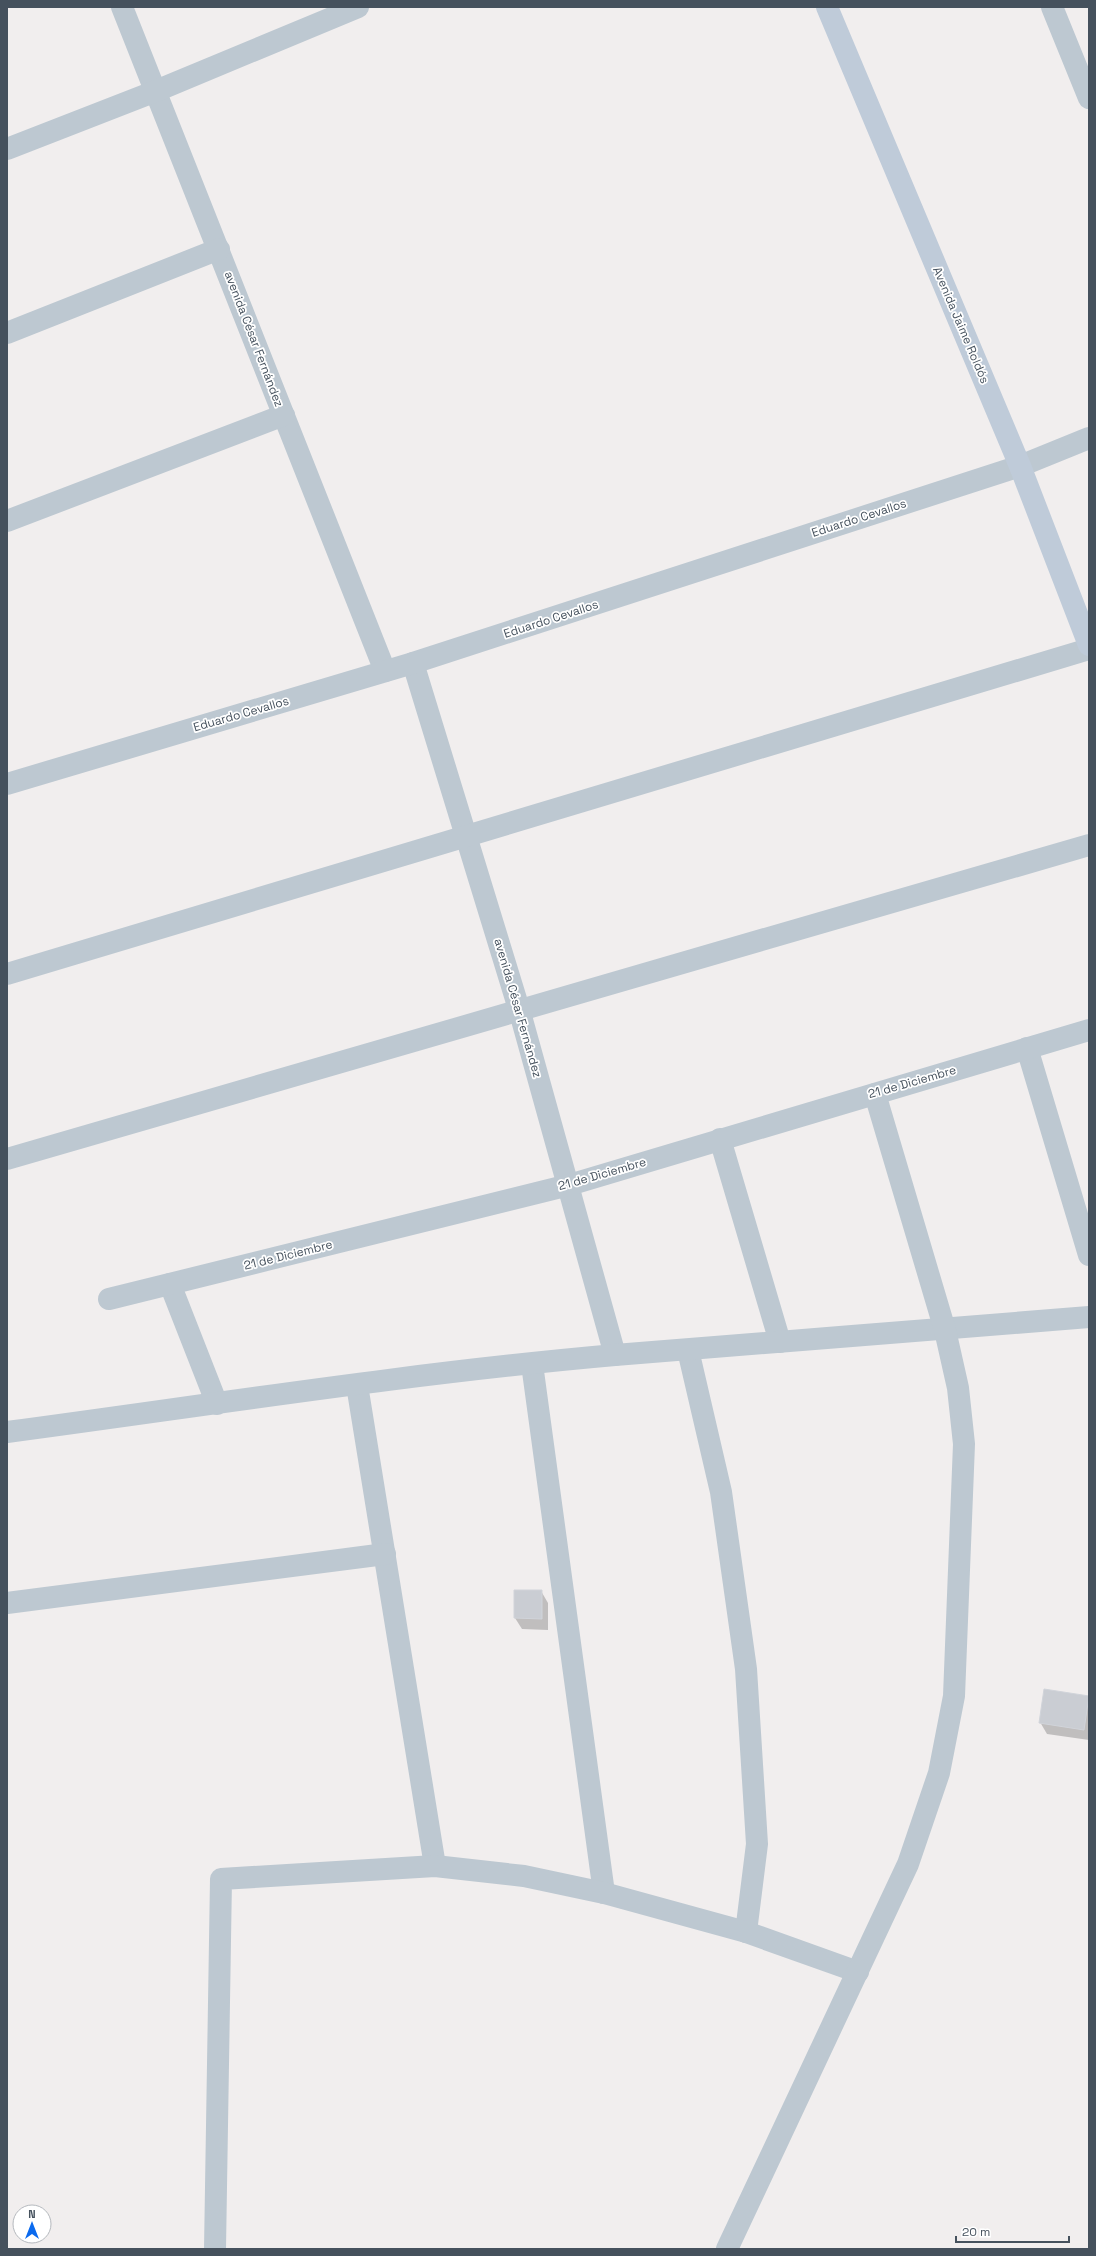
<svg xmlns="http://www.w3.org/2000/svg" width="1096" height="2256" viewBox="0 0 1096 2256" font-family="'Space Grotesk',sans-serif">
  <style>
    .shadow { fill: #0003 }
    .building { fill: #cacdd3; stroke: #d1d4da }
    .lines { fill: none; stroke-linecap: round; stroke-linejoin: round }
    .street { stroke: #bdc8d1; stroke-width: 22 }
    .secondary { stroke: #bfcbd9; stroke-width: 22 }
    .labels { text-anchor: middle; stroke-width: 3.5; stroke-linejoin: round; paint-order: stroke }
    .street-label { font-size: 12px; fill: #45515d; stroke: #fff }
  </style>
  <rect width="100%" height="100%" fill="#f1eeee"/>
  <g class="shadow">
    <polygon points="541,1591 548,1603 548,1630 522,1629 515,1618"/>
    <polygon points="1089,1697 1089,1740 1047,1734 1040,1722"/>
  </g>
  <g class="building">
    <polygon points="514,1590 542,1590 542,1619 514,1618"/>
    <polygon points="1044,1689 1089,1696 1084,1730 1039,1723"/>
  </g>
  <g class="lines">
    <g class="street">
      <polyline points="122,7 385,671"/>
      <polyline points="1052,7 1089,98"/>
      <polyline points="7,149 156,91 358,7"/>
      <polyline points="7,333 219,249"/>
      <polyline points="7,521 284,415"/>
      <polyline points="413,663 519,1009 615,1355"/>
      <polyline points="7,784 413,663 1020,466 1089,438"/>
      <polyline points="7,974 1089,649"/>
      <polyline points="1027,1048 1089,1255"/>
      <polyline points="720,1139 780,1342"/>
      <polyline points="7,1159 1089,845"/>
      <polyline points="170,1284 217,1404"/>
      <polyline points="109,1299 569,1185 1089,1030"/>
      <polyline points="688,1350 721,1492 746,1669 757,1844 746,1932"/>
      <polyline points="532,1364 604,1893"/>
      <polyline points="357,1385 435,1866"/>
      <path d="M7,1432C209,1405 411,1373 615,1355C773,1341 931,1331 1089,1317"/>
      <polyline points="7,1603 385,1554"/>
      <polyline points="215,2249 221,1879 435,1866 524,1876 604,1893 746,1932 858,1972"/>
      <polyline points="727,2249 908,1864 939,1773 954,1696 964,1444 958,1388 945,1330 875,1094"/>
    </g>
    <polyline class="secondary" points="827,7 1020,466 1089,645"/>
  </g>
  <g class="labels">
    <g class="street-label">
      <text transform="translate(961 325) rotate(67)" y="4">Avenida Jaime Roldós</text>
      <text transform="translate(254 339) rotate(69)" y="4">avenida César Fernández</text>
      <text transform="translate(859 518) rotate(-18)" y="4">Eduardo Cevallos</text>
      <text transform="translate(551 619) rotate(-18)" y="4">Eduardo Cevallos</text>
      <text transform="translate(241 714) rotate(-16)" y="4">Eduardo Cevallos</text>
      <text transform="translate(518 1008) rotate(74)" y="4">avenida César Fernández</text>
      <text transform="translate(912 1082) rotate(-16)" y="4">21 de Diciembre</text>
      <text transform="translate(602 1174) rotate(-16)" y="4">21 de Diciembre</text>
      <text transform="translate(288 1255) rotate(-14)" y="4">21 de Diciembre</text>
    </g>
  </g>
  <rect width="1096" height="2256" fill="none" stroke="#45515d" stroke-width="16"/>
  <g transform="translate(32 2224)"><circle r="19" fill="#ffffff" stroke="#b5b9be"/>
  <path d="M0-3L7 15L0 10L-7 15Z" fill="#0b6aee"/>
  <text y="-6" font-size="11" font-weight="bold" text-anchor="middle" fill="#45515d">N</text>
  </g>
  <path d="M956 2236v6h113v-6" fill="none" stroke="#45515d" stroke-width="2"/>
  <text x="962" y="2236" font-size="12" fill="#45515d" stroke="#ffffff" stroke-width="3" paint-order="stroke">20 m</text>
</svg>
